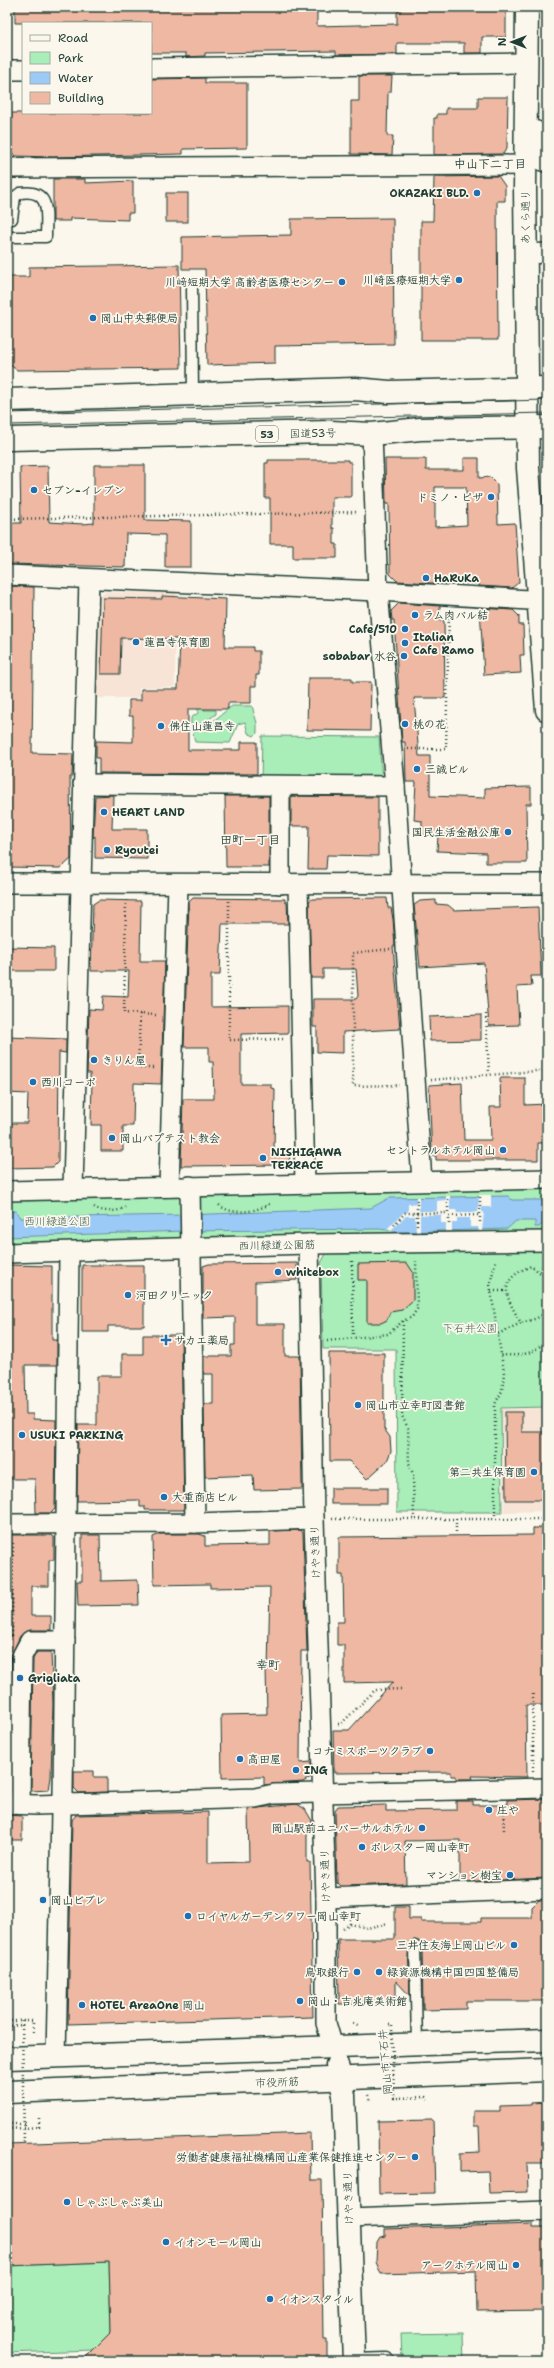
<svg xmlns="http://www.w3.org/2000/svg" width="554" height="2368" viewBox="0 0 554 2368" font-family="'Shantell Sans','Klee One',sans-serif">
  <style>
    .built { fill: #f7e4d6 }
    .green { fill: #a9edb8; stroke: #649576 }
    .water { fill: #9ccaf7; stroke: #6a92a9 }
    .pier { fill: #fbf7ec }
    .building { fill: #eeb8a3; stroke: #1f3d34; fill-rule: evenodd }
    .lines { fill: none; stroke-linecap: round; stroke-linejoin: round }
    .service-casing { stroke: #1f3d34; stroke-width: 13 }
    .minor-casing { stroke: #1f3d34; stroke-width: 22 }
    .tertiary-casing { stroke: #1f3d34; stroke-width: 25 }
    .trunk-casing { stroke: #1f3d34; stroke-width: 25 }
    .path { stroke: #1f3d34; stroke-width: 2.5; stroke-dasharray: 1 3; stroke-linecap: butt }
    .service { stroke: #fbf7ec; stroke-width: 10 }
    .minor { stroke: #fbf7ec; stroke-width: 19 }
    .tertiary { stroke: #fbf7ec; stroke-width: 22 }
    .trunk { stroke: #fbf7ec; stroke-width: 22 }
    .tram { stroke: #1f3d34; stroke-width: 1 }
    .path-bridge { stroke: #1f3d34; stroke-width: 2.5; stroke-dasharray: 1 3; stroke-linecap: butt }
    .poi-dot { fill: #1f6fb2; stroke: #fbf7ec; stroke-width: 1.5 }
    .labels { text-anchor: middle; stroke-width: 3.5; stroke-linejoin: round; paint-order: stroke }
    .shield { fill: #fbf7ec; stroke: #61756b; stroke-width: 1 }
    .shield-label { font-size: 10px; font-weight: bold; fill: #1f3d34 }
    .poi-label { font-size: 11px; font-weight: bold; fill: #1f3d34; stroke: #fbf7ec; text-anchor: start }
    .street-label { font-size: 11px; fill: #1f3d34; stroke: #fbf7ec }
    .park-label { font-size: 11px; fill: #3b604e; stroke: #fbf7ec }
    .neighbourhood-label { font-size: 12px; font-weight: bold; fill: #1f3d34; stroke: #fbf7ec }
  </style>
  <rect width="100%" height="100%" fill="#fbf7ec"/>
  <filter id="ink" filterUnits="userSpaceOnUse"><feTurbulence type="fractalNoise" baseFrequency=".025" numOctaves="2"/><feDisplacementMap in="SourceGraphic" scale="8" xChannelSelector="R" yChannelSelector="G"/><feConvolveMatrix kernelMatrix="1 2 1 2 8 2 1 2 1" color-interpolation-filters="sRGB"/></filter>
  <g filter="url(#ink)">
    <g class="built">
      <rect x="542" y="7" width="5" height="121"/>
      <polygon points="105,592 176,593 175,687 139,687 139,698 97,698 97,598"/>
      <polygon points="547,1408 547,1511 504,1512 502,1409"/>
    </g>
    <g class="green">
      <path d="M203,695L204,710H216V714C208,721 198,723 191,731V718L198,713V704Z"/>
      <polygon points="232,706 252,706 257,723 257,733 254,736 248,733 245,722 238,724 230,743 195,742 193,733 198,726 212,722"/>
      <polygon points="262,736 379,737 382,781 261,781"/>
      <polygon points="547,1186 547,1234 200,1238 197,1196 200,1194"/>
      <polygon points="176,1195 185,1204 185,1239 7,1246 7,1199"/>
      <polygon points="547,1249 547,1407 501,1408 502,1512 397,1512 396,1349 323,1349 321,1263 327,1252"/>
      <polygon points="109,2262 111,2332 93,2350 7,2353 7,2266"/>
      <polygon points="463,2333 464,2361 402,2361 401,2334"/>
    </g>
    <polygon class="water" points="508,1196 512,1200 547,1200 547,1219 539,1227 535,1227 535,1221 516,1221 507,1229 402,1232 379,1229 185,1231 7,1237 7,1212 16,1211 20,1218 185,1215 371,1208 389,1198"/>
    <polygon class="pier" points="479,1195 491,1195 491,1207 482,1207 482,1212 484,1212 482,1231 479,1231 478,1227 470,1227 470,1218 457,1218 457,1223 452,1223 452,1231 446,1231 446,1223 441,1223 441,1215 420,1215 420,1232 416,1232 415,1216 406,1216 390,1231 388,1228 404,1212 408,1212 408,1204 416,1204 416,1197 419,1197 419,1211 437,1211 437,1201 446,1200 446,1196 450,1196 450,1210 456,1210 457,1213 471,1213 478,1212"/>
    <g class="building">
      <polygon points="15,7 317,7 317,26 397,24 397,12 401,12 401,7 506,7 506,37 482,37 482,53 464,53 464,43 397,43 397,54 336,55 336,51 205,53 205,56 186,57 186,53 151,53 151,23 15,23"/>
      <polygon points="359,76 392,76 391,92 388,92 387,136 393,136 392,155 351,154 351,101 359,101"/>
      <polygon points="205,78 205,83 247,83 247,148 183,149 183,154 53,157 15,156 9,149 11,113 151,113 151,79"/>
      <polygon points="478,97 508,97 507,148 503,154 434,155 434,118 437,118 437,114 446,114 446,108 478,108"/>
      <polygon points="498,176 505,186 505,201 497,201 498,340 421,340 421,221 433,221 434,177"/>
      <polygon points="53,179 85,179 85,183 133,181 133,213 128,213 128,220 70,218 70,221 53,221"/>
      <rect x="166" y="193" width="22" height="29"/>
      <polygon points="393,218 394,344 275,346 275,363 207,365 205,269 182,269 182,237 291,235 291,219"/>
      <polygon points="179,265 181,368 17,370 7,363 7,277 29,277 29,267"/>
      <path d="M464,458H479V478L490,477L497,484L498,524L515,523L519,582L512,588L479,586V583L446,584L397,581L390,574L389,504H386L385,459H426V470H464ZM435,487H466L467,525L435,527Z"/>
      <polygon points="268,460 348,460 348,462 351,462 351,497 332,497 332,528 334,528 334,544 337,544 337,558 293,558 293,544 270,544 270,498 265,498 265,463 268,463"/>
      <polygon points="94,465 145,465 145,520 191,521 191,567 165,567 165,535 126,534 125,567 7,564 7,523 21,523 20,467 48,466 49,522 83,524 94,523"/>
      <polygon points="7,586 34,587 32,753 73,754 72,777 70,777 71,859 61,868 7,867"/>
      <polygon points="162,596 226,599 225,647 253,647 253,651 259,651 259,675 256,675 256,686 251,686 251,703 228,703 228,709 188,709 188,750 241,750 241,742 257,742 257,774 99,773 99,758 96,758 96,741 133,742 133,716 129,716 129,700 141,700 141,689 178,689 180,639 121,638 120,674 101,674 103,598 162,599"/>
      <polygon points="399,603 440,606 440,620 444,620 445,698 414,698 419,756 430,756 430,796 485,798 485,788 531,787 531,804 526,804 527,863 486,863 486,853 437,851 438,836 422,835 422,821 414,820 416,782 406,782 405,742 402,742 394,620 392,620 391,611"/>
      <polygon points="480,608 513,610 519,616 519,625 523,625 524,655 520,655 521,673 484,675"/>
      <polygon points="308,678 352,678 352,682 371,682 370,731 307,730"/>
      <polygon points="113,795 112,829 147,829 147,859 95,858 95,836 93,838 95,796"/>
      <polygon points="225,796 269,796 269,867 226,867"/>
      <polygon points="291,796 378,797 378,856 327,855 326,869 308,869 309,826 291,826"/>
      <polygon points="193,898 285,899 285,902 287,903 288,924 222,924 220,975 211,975 211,1007 288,1006 288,1033 241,1034 241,1084 271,1084 271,1088 275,1089 274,1151 289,1151 290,1165 181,1166 183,1099 214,1099 213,1062 209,1062 209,1047 184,1047 189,902"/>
      <polygon points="387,898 388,908 391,908 393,919 395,946 393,946 400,1029 343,1032 343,1053 317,1052 317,1027 313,1027 313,999 356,999 358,996 356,969 323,969 323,978 311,978 309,901 312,899"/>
      <polygon points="99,900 141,901 140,961 165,961 161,1084 134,1083 133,1126 123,1126 123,1151 101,1151 101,1125 91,1125 92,1079 90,1079 90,1073 87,1073 89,1009 102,1010 103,996 128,997 129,971 91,971 93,904"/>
      <polygon points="436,900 436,904 448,905 454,910 538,907 541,976 531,976 532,986 517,987 519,1025 489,1026 484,963 420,967 414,905 420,901"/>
      <polygon points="7,947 54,948 54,971 7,971"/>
      <polygon points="481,1015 481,1040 430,1041 429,1017"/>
      <polygon points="7,1037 66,1039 66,1053 59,1052 58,1162 53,1167 7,1168 7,1123 27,1123 28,1094 7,1093"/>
      <polygon points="500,1078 525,1078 525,1105 547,1104 547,1134 545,1134 545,1143 538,1143 538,1160 436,1160 436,1156 432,1156 429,1085 462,1083 464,1140 491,1140 490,1107 501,1107"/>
      <polygon points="297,1263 297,1280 255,1282 255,1324 285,1324 285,1356 300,1356 302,1489 254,1490 253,1475 205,1477 204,1404 213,1404 213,1374 204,1374 204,1356 231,1356 231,1345 235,1345 235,1317 203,1318 203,1266 209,1264"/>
      <polygon points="407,1263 413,1272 413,1300 402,1310 390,1312 387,1320 381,1323 367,1323 367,1280 358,1280 358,1264"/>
      <polygon points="7,1265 52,1266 52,1340 57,1340 57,1365 25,1365 26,1414 33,1414 33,1419 56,1420 55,1509 51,1513 36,1513 35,1479 7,1479"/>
      <polygon points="82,1265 144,1265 144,1326 108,1326 108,1332 82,1332"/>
      <polygon points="143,1335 181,1335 184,1510 145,1510 145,1507 140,1507 140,1500 77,1501 78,1425 97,1425 97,1376 122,1376 122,1354 143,1354"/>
      <polygon points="329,1353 384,1353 384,1429 390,1437 391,1451 387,1461 367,1479 349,1461 330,1461"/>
      <polygon points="505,1412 522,1412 522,1432 547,1432 547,1500 506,1500"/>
      <rect x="331" y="1488" width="56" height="16"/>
      <polygon points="533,1528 547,1528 547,1705 526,1705 527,1777 472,1776 473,1779 456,1779 456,1776 451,1776 451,1772 334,1773 333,1730 349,1730 393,1682 344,1683 344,1645 337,1645 337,1622 344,1622 343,1575 339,1575 339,1537 533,1535"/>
      <polygon points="301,1530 303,1533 307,1651 301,1651 300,1763 311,1762 311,1777 303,1782 264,1785 264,1777 222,1778 221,1715 267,1714 266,1668 268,1668 270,1587 210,1588 210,1584 154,1585 153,1537 160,1534 199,1534 205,1536 205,1546 270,1545 270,1531"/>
      <polygon points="7,1535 51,1535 54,1537 54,1560 49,1560 49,1586 31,1586 31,1616 51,1616 51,1630 30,1630 20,1636 11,1656 10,1698 7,1698"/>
      <polygon points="82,1535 100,1535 101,1581 138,1580 139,1605 78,1606 77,1581 82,1581"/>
      <polygon points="37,1652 51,1652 53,1704 51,1777 49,1790 31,1791 33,1659"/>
      <polygon points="7,1757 10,1757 9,1793 7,1793"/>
      <polygon points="74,1771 94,1771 94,1777 107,1777 107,1792 79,1793 74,1788"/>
      <polygon points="547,1799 547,1878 460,1882 460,1840 405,1841 406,1884 340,1886 337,1883 335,1810 338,1806 386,1805 386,1811 456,1810 456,1801 473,1801 473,1805 507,1805 507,1800"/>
      <polygon points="297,1804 305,1809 312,1821 307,1834 307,1862 310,1862 313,2017 68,2024 72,1820 76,1815 208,1812 208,1863 249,1862 248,1809"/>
      <polygon points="7,1815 22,1816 22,1840 7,1840"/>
      <polygon points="539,1900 547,1900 547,2001 466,2001 466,2009 423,2010 422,1946 415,1940 411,1941 408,1946 410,1996 396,1981 396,2004 339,2004 338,1939 395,1939 395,1907 409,1907 409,1919 421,1919 421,1922 481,1922 481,1918 532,1918 532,1907"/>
      <polygon points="547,2102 547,2164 527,2164 528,2192 489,2193 488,2171 460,2172 460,2153 480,2152 479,2126 473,2126 473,2111 500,2111 500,2106 531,2105 531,2103"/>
      <polygon points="433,2120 435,2193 379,2194 378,2121"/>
      <polygon points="310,2133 311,2180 322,2180 324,2340 327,2340 327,2361 82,2361 111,2332 109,2262 7,2266 7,2144"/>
      <polygon points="532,2224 532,2228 547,2228 547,2311 477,2312 476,2271 381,2274 376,2262 377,2242 380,2237 385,2236 385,2229"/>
    </g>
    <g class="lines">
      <g class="service-casing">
        <g id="service">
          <path d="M7,237H46C46,215 52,188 20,193L15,197L12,219"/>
          <polyline points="192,284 193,396"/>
          <polyline points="415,1946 417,2045"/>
          <polyline points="354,2359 387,2358 387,2361"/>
        </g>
      </g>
      <g class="minor-casing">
        <g id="minor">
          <polyline points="151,68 527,63"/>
          <polyline points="7,70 23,70"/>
          <polyline points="7,168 525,165"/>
          <polyline points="525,254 547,253"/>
          <polyline points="372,434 378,591 395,786 422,1181"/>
          <polyline points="7,575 378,591 547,601"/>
          <polyline points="83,784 395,786"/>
          <polyline points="280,786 280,884"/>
          <polyline points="7,883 547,884"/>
          <polyline points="298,885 305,1184"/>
          <polyline points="190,1186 195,1523"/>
          <polyline points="169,1187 178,884"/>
          <polyline points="73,1189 89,579"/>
          <polyline points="7,1191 547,1179"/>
          <polyline points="309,1244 314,1519 326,1898 326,2023 333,2047"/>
          <polyline points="7,1253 309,1244 547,1241"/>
          <polyline points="7,1524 195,1523 314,1519"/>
          <polyline points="7,1804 36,1805 255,1798 274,1794 547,1788"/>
          <polyline points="20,1804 22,1656 30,1641 65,1641"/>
          <polyline points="326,1898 547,1889"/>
          <polyline points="56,2057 61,1811 63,1795 69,1252"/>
          <polyline points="348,2218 547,2211"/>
        </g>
      </g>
      <g class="tertiary-casing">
        <g id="tertiary">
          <polyline points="527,7 525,188 528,468 547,710"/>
          <polyline points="535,132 535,150 539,158 547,161"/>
          <polyline points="7,2058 547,2040"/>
          <polyline points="337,2065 344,2095 354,2361"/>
          <polyline points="7,2092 547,2070"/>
        </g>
      </g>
      <g class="trunk-casing">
        <g id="trunk">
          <polyline points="7,400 355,389 389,392 547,388"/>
          <polyline points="7,439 331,432 372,434 420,429 547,427"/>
        </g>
      </g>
      <g class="path">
        <polyline points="7,519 358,512"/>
        <polyline points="408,749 446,749 449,612"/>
        <polyline points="126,900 124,1013 156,1015"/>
        <polyline points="229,901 229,1040 285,1039"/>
        <polyline points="390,949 353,953 353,1086 399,1085"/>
        <polyline points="140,1014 138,1068 156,1068"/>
        <polyline points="486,1014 489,1074"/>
        <polyline points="431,1080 547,1070"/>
        <polyline points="480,1197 480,1224"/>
        <polyline points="448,1199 448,1214"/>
        <path d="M219,1205C232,1216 257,1212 271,1203"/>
        <path d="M94,1207C101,1212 117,1213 125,1207"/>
        <polyline points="449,1224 449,1216 480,1215"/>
        <polyline points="394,1225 405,1213 448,1213"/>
        <polyline points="417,1225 417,1198"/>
        <polyline points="352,1261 353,1337"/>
        <polyline points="540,1271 546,1259"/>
        <polyline points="491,1291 506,1291"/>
        <polyline points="403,1321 402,1416 408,1428 409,1463 413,1474 414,1519"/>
        <path d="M498,1334L521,1323C506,1297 495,1281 531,1266L546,1277V1309C542,1319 530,1320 521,1323"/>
        <polyline points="327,1341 388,1334 403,1321 412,1317 417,1309 416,1261"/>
        <path d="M501,1355C520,1356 536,1355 547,1338"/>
        <polyline points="332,1519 547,1519"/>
        <polyline points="456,1519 456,1535"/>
        <polyline points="495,1519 495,1404 502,1391 504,1373 490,1285 496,1259"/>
        <polyline points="12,1636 13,1541"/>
        <polyline points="533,1694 533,1772"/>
        <polyline points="338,1724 341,1724 375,1690 402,1689"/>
        <polyline points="503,1805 504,1831"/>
        <polyline points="350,1915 350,1924"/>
        <polyline points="343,1928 350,1924 367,1928 388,1923"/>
        <polyline points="7,2021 33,2021 33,2035"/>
        <polyline points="353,2023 360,2026"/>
        <polyline points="7,2026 22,2025"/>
        <polyline points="368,2095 370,2101"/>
        <polyline points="397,2098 425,2097 428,2100"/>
        <polyline points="7,2124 24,2124"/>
        <polyline points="7,2129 39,2127 39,2115"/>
      </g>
      <use href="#service" class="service"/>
      <use href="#minor" class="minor"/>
      <use href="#tertiary" class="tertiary"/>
      <use href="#trunk" class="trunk"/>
      <g class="tram">
        <polyline points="7,413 547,400"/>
        <polyline points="7,425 547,413"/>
      </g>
      <g class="path-bridge">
        <polyline points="22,2021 24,2144"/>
        <polyline points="389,2025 392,2025 394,2098 397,2098"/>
      </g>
    </g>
  </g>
  <g class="poi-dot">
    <circle cx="477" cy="193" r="4"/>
    <circle cx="459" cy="280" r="4"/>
    <circle cx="342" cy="282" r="4"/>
    <circle cx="93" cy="318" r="4"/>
    <circle cx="34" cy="490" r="4"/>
    <circle cx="491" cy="497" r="4"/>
    <circle cx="426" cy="578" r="4"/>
    <circle cx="415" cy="615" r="4"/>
    <circle cx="405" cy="629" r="4"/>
    <circle cx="136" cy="642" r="4"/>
    <circle cx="405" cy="643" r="4"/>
    <circle cx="404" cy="656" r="4"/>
    <circle cx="405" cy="724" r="4"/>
    <circle cx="161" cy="726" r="4"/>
    <circle cx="417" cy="769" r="4"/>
    <circle cx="104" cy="812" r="4"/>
    <circle cx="508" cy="832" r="4"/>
    <circle cx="107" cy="850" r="4"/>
    <circle cx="94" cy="1060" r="4"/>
    <circle cx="33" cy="1082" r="4"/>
    <circle cx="112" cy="1138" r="4"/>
    <circle cx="503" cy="1150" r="4"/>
    <circle cx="263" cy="1158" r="4"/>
    <circle cx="278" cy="1272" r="4"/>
    <circle cx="128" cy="1295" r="4"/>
    <path d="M164 1334h4v4h4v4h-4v4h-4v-4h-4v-4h4z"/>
    <circle cx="358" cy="1405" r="4"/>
    <circle cx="22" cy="1435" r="4"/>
    <circle cx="534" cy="1472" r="4"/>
    <circle cx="164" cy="1497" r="4"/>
    <circle cx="20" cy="1678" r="4"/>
    <circle cx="430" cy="1751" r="4"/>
    <circle cx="240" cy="1759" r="4"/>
    <circle cx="296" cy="1770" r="4"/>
    <circle cx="489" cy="1810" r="4"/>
    <circle cx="422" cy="1828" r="4"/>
    <circle cx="362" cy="1847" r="4"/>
    <circle cx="510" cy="1875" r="4"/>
    <circle cx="43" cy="1900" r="4"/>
    <circle cx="188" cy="1916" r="4"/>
    <circle cx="514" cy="1945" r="4"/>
    <circle cx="357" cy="1972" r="4"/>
    <circle cx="379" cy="1972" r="4"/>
    <circle cx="300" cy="2001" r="4"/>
    <circle cx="82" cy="2005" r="4"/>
    <circle cx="415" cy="2157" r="4"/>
    <circle cx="67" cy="2202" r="4"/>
    <circle cx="166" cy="2242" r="4"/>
    <circle cx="516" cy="2265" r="4"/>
    <circle cx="270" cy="2299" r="4"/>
  </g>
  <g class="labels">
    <rect class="shield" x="256" y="426" width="22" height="16" rx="3"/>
    <g class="shield-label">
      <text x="267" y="438">53</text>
    </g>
    <g class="poi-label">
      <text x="469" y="197" text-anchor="end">OKAZAKI BLD.</text>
      <text x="451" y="284" text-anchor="end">川崎医療短期大学</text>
      <text x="334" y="286" text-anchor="end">川﨑短期大学 高齢者医療センター</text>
      <text x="101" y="322">岡山中央郵便局</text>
      <text x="42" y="494">セブン-イレブン</text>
      <text x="483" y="501" text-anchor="end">ドミノ・ピザ</text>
      <text x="434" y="582">HaRuKa</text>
      <text x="423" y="619">ラム肉バル結</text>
      <text x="397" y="633" text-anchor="end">Cafe/510</text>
      <text x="413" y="641">Italian<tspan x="413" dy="13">Cafe Ramo</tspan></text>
      <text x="144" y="646">蓮昌寺保育園</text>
      <text x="396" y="660" text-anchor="end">sobabar 水谷</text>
      <text x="413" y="728">桃の花</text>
      <text x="169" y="730">佛住山蓮昌寺</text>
      <text x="425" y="773">三誠ビル</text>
      <text x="112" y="816">HEART LAND</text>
      <text x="500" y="836" text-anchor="end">国民生活金融公庫</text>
      <text x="115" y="854">Ryoutei</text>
      <text x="102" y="1064">きりん屋</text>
      <text x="41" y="1086">西川コーポ</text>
      <text x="120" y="1142">岡山バプテスト教会</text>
      <text x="495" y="1154" text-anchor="end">セントラルホテル岡山</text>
      <text x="271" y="1156">NISHIGAWA<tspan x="271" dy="13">TERRACE</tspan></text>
      <text x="286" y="1276">whitebox</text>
      <text x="136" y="1299">河田クリニック</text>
      <text x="174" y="1344">サカエ薬局</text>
      <text x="366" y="1409">岡山市立幸町図書館</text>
      <text x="30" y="1439">USUKI PARKING</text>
      <text x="526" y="1476" text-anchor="end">第二共生保育園</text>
      <text x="172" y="1501">大重商店ビル</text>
      <text x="28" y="1682">Grigliata</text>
      <text x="422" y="1755" text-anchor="end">コナミスポーツクラブ</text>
      <text x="248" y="1763">高田屋</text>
      <text x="304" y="1774">ING</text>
      <text x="497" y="1814">庄や</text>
      <text x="414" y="1832" text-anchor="end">岡山駅前ユニバーサルホテル</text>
      <text x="370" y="1851">ポレスター岡山幸町</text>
      <text x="502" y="1879" text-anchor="end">マンション樹宝</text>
      <text x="51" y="1904">岡山ビブレ</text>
      <text x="196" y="1920">ロイヤルガーデンタワー岡山幸町</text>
      <text x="506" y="1949" text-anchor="end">三井住友海上岡山ビル</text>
      <text x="349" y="1976" text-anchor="end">鳥取銀行</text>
      <text x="387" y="1976">緑資源機構中国四国整備局</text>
      <text x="308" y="2005">岡山・吉兆庵美術館</text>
      <text x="90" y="2009">HOTEL AreaOne 岡山</text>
      <text x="407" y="2161" text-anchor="end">労働者健康福祉機構岡山産業保健推進センター</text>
      <text x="75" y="2206">しゃぶしゃぶ美山</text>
      <text x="174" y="2246">イオンモール岡山</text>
      <text x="508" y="2269" text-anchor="end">アークホテル岡山</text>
      <text x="278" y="2303">イオンスタイル</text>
    </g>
    <g class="street-label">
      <text transform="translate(525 217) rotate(-90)" y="4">あくら通り</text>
      <text transform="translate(313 433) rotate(-1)" y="4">国道53号</text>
      <text transform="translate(277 1245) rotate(-1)" y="4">西川緑道公園筋</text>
      <text transform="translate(315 1552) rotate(-92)" y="4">けやき通り</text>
      <text transform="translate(325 1876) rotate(-92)" y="4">けやき通り</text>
      <text transform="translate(385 2062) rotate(-95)" y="4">岡山市下石井</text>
      <text transform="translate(277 2082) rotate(-2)" y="4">市役所筋</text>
      <text transform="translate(348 2198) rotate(-92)" y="4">けやき通り</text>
    </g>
    <g class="park-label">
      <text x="57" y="1225">西川緑道公園</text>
      <text x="470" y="1332">下石井公園</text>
    </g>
    <g class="neighbourhood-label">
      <text x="490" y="168">中山下二丁目</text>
      <text x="250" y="844">田町一丁目</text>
      <text x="268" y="1669">幸町</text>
    </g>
  </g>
  <rect width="554" height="2368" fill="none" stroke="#fbf7ec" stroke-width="24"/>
  <rect x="12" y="12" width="530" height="2344" fill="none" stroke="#1f3d34" stroke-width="1.5" filter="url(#ink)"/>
  <rect x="22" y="22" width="130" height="92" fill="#fbf7ec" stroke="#a3ada2"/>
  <rect x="30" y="35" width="20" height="6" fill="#fbf7ec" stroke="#a3ada2"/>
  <text x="58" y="42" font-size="12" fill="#1f3d34">Road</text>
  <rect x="30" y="52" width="20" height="12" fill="#a9edb8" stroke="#a3ada2"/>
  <text x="58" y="62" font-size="12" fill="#1f3d34">Park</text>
  <rect x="30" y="72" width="20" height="12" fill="#9ccaf7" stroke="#a3ada2"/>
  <text x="58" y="82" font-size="12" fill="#1f3d34">Water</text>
  <rect x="30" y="92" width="20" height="12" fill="#eeb8a3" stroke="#a3ada2"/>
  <text x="58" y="102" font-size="12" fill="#1f3d34">Building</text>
  <g transform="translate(512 42) rotate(270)" stroke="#fbf7ec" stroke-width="3" paint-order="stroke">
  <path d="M0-3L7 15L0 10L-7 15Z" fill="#1f3d34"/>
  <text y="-6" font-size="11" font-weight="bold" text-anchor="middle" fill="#1f3d34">N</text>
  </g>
</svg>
